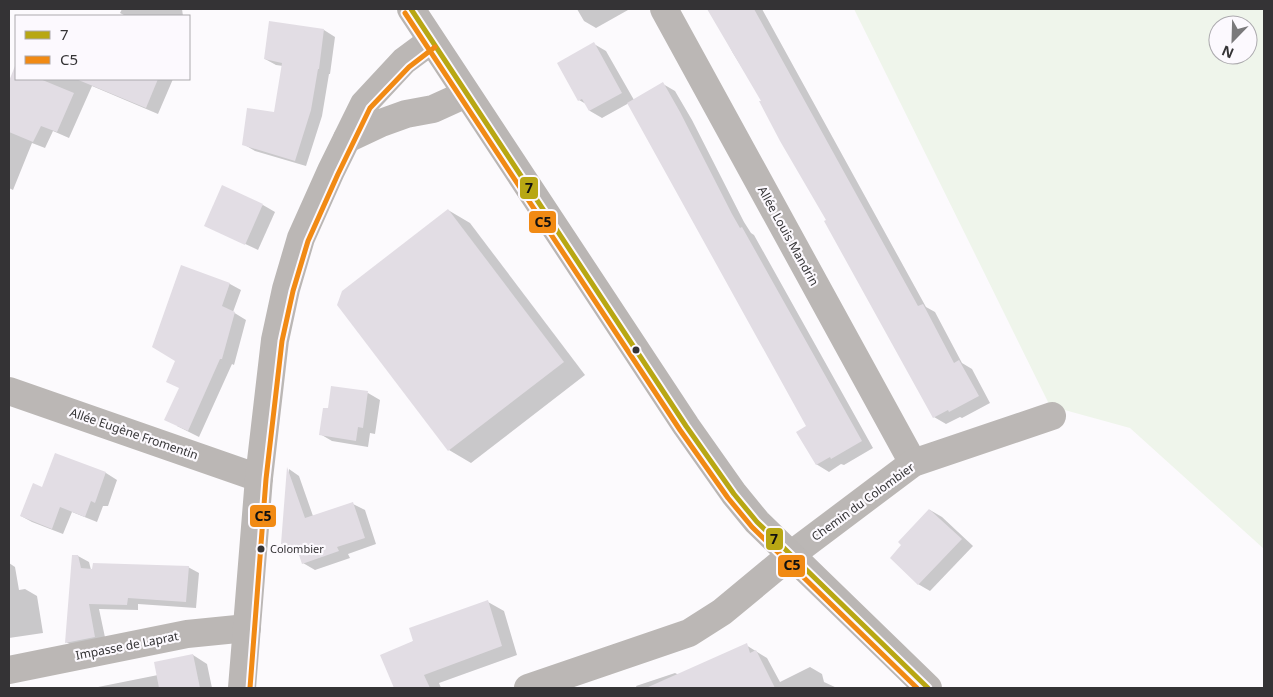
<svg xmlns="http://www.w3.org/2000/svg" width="1273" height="697" viewBox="0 0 1273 697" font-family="'Noto Sans',sans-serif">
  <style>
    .green { fill: #eff5eb; fill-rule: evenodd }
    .shadow { fill: #0003 }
    .building { fill: #e2dde4 }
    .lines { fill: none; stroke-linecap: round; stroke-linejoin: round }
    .minor { stroke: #bbb7b5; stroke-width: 28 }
    .secondary { stroke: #bab6b4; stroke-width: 28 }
    .bus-1-casing { stroke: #fcf9fe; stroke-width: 9 }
    .bus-2-casing { stroke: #fcf9fe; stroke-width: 9 }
    .bus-1 { stroke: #b8a713; stroke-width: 5 }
    .bus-2 { stroke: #f18a14; stroke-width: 5 }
    .bus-dot { fill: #343335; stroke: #fcf9fe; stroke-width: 2 }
    .labels { text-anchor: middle; stroke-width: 4.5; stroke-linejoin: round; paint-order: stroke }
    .bus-label { font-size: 11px; fill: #343335; stroke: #fcf9fe; text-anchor: start }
    .street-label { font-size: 12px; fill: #343335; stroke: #fcf9fe }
    .line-badge { stroke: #fcf9fe; stroke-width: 2 }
    .pale-badge-label { font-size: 14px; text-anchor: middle; font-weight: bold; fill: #111 }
  </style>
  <rect width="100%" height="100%" fill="#fcfafd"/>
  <path class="green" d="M854,9H1264V549L1130,428L1050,406ZM1218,25H1248V55H1218Z"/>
  <g class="shadow">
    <polygon points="122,9 182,9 183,16 126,16 120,13"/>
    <polygon points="577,9 627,9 628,10 596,28 584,21"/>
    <polygon points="710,9 762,9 926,307 935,312 962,363 972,369 990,403 962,418 960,417 946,424 934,417 763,101 733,53"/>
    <polygon points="324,30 335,37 330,74 329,74 322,116 306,166 255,151 243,144 275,114 283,66 276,65 265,59"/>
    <polygon points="594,44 606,51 634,100 663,84 675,91 692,120 744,222 751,233 754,235 873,448 844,465 841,464 829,472 816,464 808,427 629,103 602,118 590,111 586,104 579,100"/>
    <polygon points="16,67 16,79 173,79 158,114 92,86 69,138 53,131 45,148 32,143 13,190 9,188 9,84"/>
    <polygon points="263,205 275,212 258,250 205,225"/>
    <polygon points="448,210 470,223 585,375 471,463 449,450 338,304"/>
    <polygon points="182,267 230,284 241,290 233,312 246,320 234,365 232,364 199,437 177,426 180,388 177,361"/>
    <polygon points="368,393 380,400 375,434 370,433 368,447 332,441 320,434 329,410"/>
    <polygon points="56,455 106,473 117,480 108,506 103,506 97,522 72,512 63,534 32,522 21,516 43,488"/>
    <polygon points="289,469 299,476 313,516 353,504 365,510 376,544 348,554 350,558 315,570 303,563 299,551 294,550 282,544"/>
    <polygon points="930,510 942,517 973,546 930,591 918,584"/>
    <polygon points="78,556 89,562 91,570 188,567 199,573 196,608 138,604 138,610 99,609 106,642 77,648 66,642"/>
    <polygon points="9,563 15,567 19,590 25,589 37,596 43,633 9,638"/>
    <polygon points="488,602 504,611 517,655 439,683 441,688 395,688 382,656 414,641"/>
    <polygon points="746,645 767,658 780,682 810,667 822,674 824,682 837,688 637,688 636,686 675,673 679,675"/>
    <polygon points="193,655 207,664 212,688 93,688 158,675"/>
  </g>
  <g class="building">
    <polygon points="707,9 754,9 918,306 923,304 954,363 959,360 979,396 949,412 948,410 933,418 824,221 826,220 780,141 759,101 761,101"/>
    <polygon points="269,21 324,29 319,69 318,69 311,110 295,161 242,145 247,108 274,112 282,63 264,59"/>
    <polygon points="594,42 622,93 589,111 582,99 578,101 557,63"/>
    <polygon points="15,66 16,67 16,79 40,79 74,93 57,132 41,126 33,142 9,132 9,81"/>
    <polygon points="76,79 158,79 146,108"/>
    <polygon points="663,82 680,112 732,214 740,228 742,227 862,441 831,459 830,457 816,465 796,432 806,426 627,103"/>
    <polygon points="222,185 263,204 245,245 204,226"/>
    <polygon points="448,209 564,362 448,451 337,305 342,291"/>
    <polygon points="181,265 230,283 222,306 235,312 222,359 220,359 188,431 164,420 179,388 166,382 175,361 152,347"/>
    <polygon points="331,386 368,391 363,428 358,427 356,441 319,435 323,408 328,408"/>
    <polygon points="55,453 106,472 95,503 91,501 85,517 60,507 52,529 20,516 33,483 42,487"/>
    <polygon points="287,467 305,518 353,502 365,538 337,547 339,551 302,564 296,546 281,544"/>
    <polygon points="929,509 962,539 918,585 890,558 901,545 898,542"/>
    <polygon points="72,555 78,555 81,568 92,569 93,563 189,566 186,602 128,598 127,605 89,604 95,637 65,643"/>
    <polygon points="488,600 502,646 424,675 430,688 394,688 380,655 413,641 409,628"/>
    <polygon points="747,643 750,653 756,650 775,688 646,688"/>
    <polygon points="193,654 200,688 159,688 154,662"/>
  </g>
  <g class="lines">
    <g class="minor">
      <polyline points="664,9 913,463"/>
      <polyline points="347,139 381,123 406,114 433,109 466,94"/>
      <polyline points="9,391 259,478"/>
      <polyline points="9,670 187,634 247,628"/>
      <polyline points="242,688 259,478 275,340 286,289 301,238 331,171 364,104 404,61 431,41"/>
      <polyline points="528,688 689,633 722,612 792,554 913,463 1052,416"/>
    </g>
    <polyline class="secondary" points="411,9 686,426 734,494 757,522 928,688"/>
    <g class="bus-1-casing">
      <polyline id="bus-1" points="411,9 686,426 734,494 757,522 928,688"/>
    </g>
    <g class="bus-2-casing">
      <g id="bus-2">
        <polyline points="405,13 680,430 728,498 752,527 917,688"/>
        <polyline points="250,688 266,479 282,341 293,291 308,241 338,174 370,108 409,67 435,47"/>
      </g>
    </g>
    <use href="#bus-1" class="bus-1"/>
    <use href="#bus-2" class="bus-2"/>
  </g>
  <g class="bus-dot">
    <circle cx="636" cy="350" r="4.5"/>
    <circle cx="261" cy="549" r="4.5"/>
  </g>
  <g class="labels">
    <g class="bus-label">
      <text x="270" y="553">Colombier</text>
    </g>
    <g class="street-label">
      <text transform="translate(788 236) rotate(61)" y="4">Allée Louis Mandrin</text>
      <text transform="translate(134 434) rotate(19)" y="4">Allée Eugène Fromentin</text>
      <text transform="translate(863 502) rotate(-36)" y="4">Chemin du Colombier</text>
      <text transform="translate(127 646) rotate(-11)" y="4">Impasse de Laprat</text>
    </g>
  </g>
  <g class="line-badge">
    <rect x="519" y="176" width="20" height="24" rx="5" fill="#b8a713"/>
    <rect x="528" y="210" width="29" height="24" rx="5" fill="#f18a14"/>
    <rect x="249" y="504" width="28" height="24" rx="5" fill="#f18a14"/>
    <rect x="765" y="527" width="19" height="24" rx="5" fill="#b8a713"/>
    <rect x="777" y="554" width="29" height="24" rx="5" fill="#f18a14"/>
  </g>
  <g class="pale-badge-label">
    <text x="529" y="193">7</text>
    <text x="543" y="227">C5</text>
    <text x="263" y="521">C5</text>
    <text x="774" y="544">7</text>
    <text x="792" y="570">C5</text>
  </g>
  <rect width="1273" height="697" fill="none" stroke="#343335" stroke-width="20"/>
  <rect x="15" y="15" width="175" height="65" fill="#fcf9fe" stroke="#acaaae"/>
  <rect x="25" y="31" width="25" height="8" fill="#b8a713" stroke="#acaaae"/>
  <text x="60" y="40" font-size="15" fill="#343335">7</text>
  <rect x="25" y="56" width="25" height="8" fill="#f18a14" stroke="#acaaae"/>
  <text x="60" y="65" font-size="15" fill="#343335">C5</text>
  <g transform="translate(1233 40) rotate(203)"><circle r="24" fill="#fcf9fe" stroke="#acaaae"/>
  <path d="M0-4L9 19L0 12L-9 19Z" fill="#7a797b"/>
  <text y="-8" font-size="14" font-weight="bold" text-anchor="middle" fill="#343335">N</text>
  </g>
</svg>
